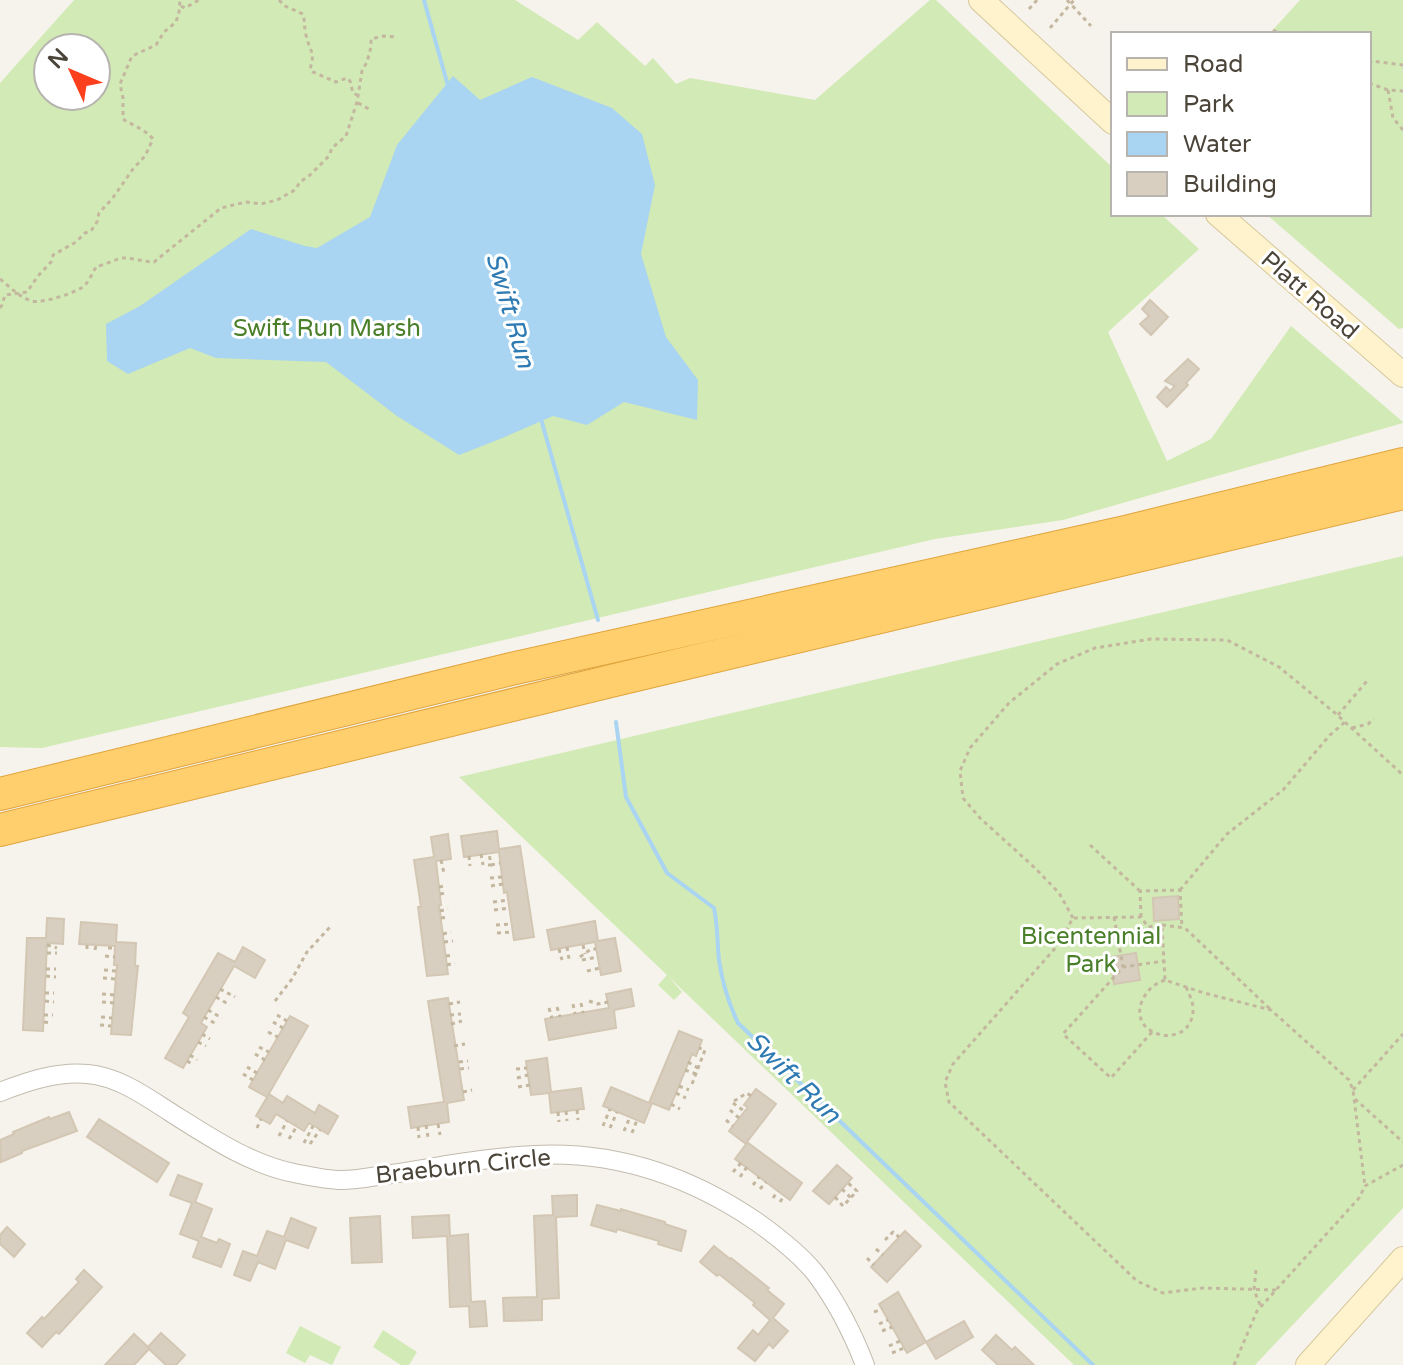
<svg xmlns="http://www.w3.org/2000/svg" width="1403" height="1365" viewBox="0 0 1403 1365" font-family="'Varela Round',sans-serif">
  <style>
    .green { fill: #d2eab5; fill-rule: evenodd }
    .water { fill: #a9d4f2 }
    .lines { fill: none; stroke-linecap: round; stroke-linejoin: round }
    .stream { stroke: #a9d4f2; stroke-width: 4 }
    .building { fill: #d8cfc1; stroke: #d3c7b4; stroke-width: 2 }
    .minor-casing { stroke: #c2bbae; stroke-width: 20 }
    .secondary-casing { stroke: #d6c79b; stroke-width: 26 }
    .motorway-casing { stroke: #e0a43c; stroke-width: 34 }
    .path { stroke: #c4b79f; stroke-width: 3; stroke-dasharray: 4 4; stroke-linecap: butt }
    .minor { stroke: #fff; stroke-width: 18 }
    .secondary { stroke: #fff3cd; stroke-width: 24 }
    .motorway { stroke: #ffcf6e; stroke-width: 32 }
    .labels { text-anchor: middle; stroke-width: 6; stroke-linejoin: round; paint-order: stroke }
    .street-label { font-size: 24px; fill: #4b4439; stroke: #fff }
    .park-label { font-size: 24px; fill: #4a7f2a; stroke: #fff }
    .water-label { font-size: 26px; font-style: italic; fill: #2e7ab2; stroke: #fff }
  </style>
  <rect width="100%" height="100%" fill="#f6f3ec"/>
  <g class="green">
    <path d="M74,0H515L578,40L597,22L645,66L653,58L676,84L690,78L815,100L930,0H936L1113,168V214H1161L1199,249L1108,332L1167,461L1211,439L1291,326L1403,422V423L1063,520L935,539L42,748L0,747V83ZM48,48H96V96H48Z"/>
    <polygon points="1300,0 1403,0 1403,328 1399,329 1266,214 1369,214 1369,34 1269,34"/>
    <polygon points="1403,556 1403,1208 1255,1365 1074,1365 669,977 682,992 674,1000 658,985 667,975 459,777"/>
    <polygon points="300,1326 341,1347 332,1365 310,1355 305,1363 286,1353"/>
    <polygon points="383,1330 417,1352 409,1365 401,1365 373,1347"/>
  </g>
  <polygon class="water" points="453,76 480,100 532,77 612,108 642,134 655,185 641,254 666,337 698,380 697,420 624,402 587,425 553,416 500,439 459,455 397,416 326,362 216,358 190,348 128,374 107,361 106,324 140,306 251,229 305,246 317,248 370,217 397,145"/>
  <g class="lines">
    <g class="stream">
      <polyline points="424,0 448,86"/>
      <polyline points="541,419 598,620"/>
      <path d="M616,722L626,797L667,873L714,908C718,926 717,943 719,960C722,981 729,1004 738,1023L1093,1365"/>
    </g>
  </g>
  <g class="building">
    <polygon points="1150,300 1168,317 1151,335 1140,324 1149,316 1142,309"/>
    <polygon points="1188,359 1199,369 1186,383 1188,385 1167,407 1157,397 1166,387 1170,391 1175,386 1165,381"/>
    <polygon points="497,831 499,849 520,846 534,937 514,940 507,892 504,893 499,852 464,857 461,836"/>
    <polygon points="448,834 451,859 436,861 441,905 439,905 448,974 427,976 418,907 421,907 414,860 434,857 431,837"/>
    <polygon points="1178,896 1179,919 1154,921 1153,898"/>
    <polygon points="47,918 64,919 63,944 47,943 43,1031 23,1030 27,938 46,938"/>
    <polygon points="595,921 598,941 615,938 621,971 601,975 595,942 551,950 547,930"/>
    <polygon points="81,922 117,925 116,942 136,943 135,966 138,966 131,1035 111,1034 117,965 114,965 115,946 79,944"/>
    <polygon points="243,947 265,960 255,978 234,966 201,1023 207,1027 183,1068 165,1058 189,1017 183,1013 218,953 235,962"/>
    <polygon points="1136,953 1140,980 1114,984 1110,957"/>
    <polygon points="631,989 634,1006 614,1010 616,1028 549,1040 545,1019 609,1008 606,994"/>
    <polygon points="448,998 464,1100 447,1103 449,1122 411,1128 408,1107 444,1102 428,1001"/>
    <polygon points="290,1016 308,1026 267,1097 249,1087"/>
    <polygon points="679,1031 702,1040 696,1056 692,1054 669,1110 652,1103 644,1123 603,1106 611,1087 649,1103"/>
    <polygon points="547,1058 551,1092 581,1088 584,1109 551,1113 549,1093 531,1095 526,1061"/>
    <polygon points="756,1089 776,1104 747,1142 802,1183 790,1200 735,1159 746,1144 729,1131 748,1107 744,1105"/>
    <polygon points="269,1094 283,1103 287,1096 315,1113 319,1105 338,1116 328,1134 309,1123 304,1131 276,1114 270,1124 256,1116"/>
    <polygon points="69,1112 77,1131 22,1151 22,1153 1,1162 0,1140 14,1134 13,1132 49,1117 50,1119"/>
    <polygon points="99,1119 169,1163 157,1182 87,1137"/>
    <polygon points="837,1165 852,1178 829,1204 813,1191"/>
    <polygon points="178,1175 202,1184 195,1202 212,1209 201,1237 217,1243 219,1239 230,1244 221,1267 193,1257 199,1241 180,1234 192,1203 170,1195"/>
    <polygon points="577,1195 577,1216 556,1217 559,1298 542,1299 542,1320 504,1321 503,1298 537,1297 534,1216 553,1215 552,1196"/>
    <polygon points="597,1205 621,1211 621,1209 665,1222 665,1224 686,1231 681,1251 658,1244 659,1241 617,1229 616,1232 591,1225"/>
    <polygon points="449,1215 450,1236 468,1234 471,1302 485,1301 487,1326 470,1327 469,1306 450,1307 447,1236 413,1238 412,1217"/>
    <polygon points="380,1216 382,1262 352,1263 350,1218"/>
    <polygon points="291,1218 316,1228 308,1248 286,1240 275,1269 258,1262 250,1281 234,1275 243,1251 257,1256 267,1231 284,1237"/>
    <polygon points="7,1227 25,1244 14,1257 0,1244 0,1235"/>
    <polygon points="905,1231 921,1246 887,1282 871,1267"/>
    <polygon points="714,1246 730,1259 731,1258 769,1288 767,1290 784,1304 773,1318 788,1331 773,1348 769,1344 755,1361 738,1348 753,1330 758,1335 770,1320 753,1305 755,1303 719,1274 717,1276 700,1262"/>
    <polygon points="84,1270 102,1287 59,1334 56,1332 42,1347 27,1333 42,1317 44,1319 79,1282 76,1279"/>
    <polygon points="898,1292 926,1342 907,1353 879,1304"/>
    <polygon points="964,1321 973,1337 936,1359 926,1342"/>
    <polygon points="161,1333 185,1355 176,1365 166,1365 149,1349 134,1365 105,1365 134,1334 148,1347"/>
    <polygon points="996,1335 1012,1350 1015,1347 1034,1365 998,1365 982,1350"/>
  </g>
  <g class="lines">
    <g class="minor-casing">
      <path id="minor" d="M0,1092C28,1081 58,1071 88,1074C119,1077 145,1096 170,1112C208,1136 249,1164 294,1173C309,1176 327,1180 342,1180C358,1180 375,1176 391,1174C438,1167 487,1157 535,1155C616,1151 691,1177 757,1222C778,1237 800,1254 816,1274C836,1301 853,1334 865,1365"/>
    </g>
    <g class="secondary-casing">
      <g id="secondary">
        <polyline points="981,0 1113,122"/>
        <polyline points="1218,214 1403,375"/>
        <polyline points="1308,1365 1403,1259"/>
      </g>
    </g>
    <g class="motorway-casing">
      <g id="motorway">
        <polyline points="0,794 511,669 1125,532 1403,464"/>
        <polyline points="0,830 615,680 1403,493"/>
      </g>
    </g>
    <g class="path">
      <path d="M279,0L285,6L303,14C305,21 304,27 306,35C309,50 316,52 310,69L313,72L336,82L347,78L350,81L353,93L357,95"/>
      <polyline points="1067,0 1091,26"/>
      <polyline points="181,6 185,8 199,0"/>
      <polyline points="1029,9 1037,0"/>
      <polyline points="1050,28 1074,0"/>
      <polyline points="1273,30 1281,34"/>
      <polyline points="1305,34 1309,31 1313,34"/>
      <polyline points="1369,64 1372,61 1403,65"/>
      <polyline points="1369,83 1388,90 1403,91"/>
      <polyline points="1388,90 1393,118 1403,130"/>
      <polyline points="358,103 369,109"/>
      <path d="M0,279C10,287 19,297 32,301C42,304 80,292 86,284C90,279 93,272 96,267C104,265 118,258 124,258C134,258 144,262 154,262L221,208L246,202L261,204L277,200L295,190L300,182L310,175L329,156L332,148L346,136L357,102L362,71L367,62L371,47V39L384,36L396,37"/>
      <path d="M0,308L2,305L5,295L27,292L38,276L51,262L53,255L76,242L85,233L91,231L97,222L99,213L112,199L133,169L145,156L153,139C145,129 133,126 123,119V98L120,84L132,56L156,45L164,32L176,22L179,12L180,0"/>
      <polyline points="1338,715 1367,681"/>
      <polyline points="1352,728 1368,724 1374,719"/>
      <polyline points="1090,845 1140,891"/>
      <polyline points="481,854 483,865"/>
      <polyline points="469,856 470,866"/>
      <polyline points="441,860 444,873"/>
      <polyline points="488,865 491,865 489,853"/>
      <polyline points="491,865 500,863"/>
      <polyline points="490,878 502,877"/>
      <polyline points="491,886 503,884"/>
      <polyline points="439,887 445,886"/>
      <polyline points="1180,890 1227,834 1283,790 1330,735 1345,722"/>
      <polyline points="440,894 446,893"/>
      <polyline points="493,902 508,900"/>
      <polyline points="494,910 509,908"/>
      <polyline points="440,911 448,909"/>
      <polyline points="1114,917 1123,967"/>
      <polyline points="1141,917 1140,891 1180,890 1182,928"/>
      <polyline points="441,918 449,917"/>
      <polyline points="1073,918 1059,893 1035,868 980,818 963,798 960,771 970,748 1009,703 1057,664 1095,648 1151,639 1227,640 1279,667 1335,713 1403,775"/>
      <polyline points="496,925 511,924"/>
      <polyline points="1162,925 1185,928 1270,1009"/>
      <polyline points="497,933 512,932"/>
      <polyline points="443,934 451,932"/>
      <polyline points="444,942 453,941"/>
      <polyline points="47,945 57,948"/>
      <polyline points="583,945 585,954"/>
      <polyline points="567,947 569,959"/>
      <polyline points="108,948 115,948"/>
      <polyline points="87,949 87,944"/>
      <polyline points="559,949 562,960"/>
      <polyline points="95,950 96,945"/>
      <polyline points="47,953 57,953"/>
      <polyline points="105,956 115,957"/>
      <polyline points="446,956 454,955"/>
      <polyline points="580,957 591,949 596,949"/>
      <polyline points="582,960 598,957"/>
      <polyline points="447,965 455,963"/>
      <polyline points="46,969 56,969"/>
      <polyline points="104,970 116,971"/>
      <polyline points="587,971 600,968"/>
      <polyline points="46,976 56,977"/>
      <polyline points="103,978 116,979"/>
      <path d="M1165,980C1154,984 1147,990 1142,1001C1127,1037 1189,1051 1193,1012C1194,1003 1189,994 1186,987"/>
      <polyline points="220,989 235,997"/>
      <polyline points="45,993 54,993"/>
      <polyline points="102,994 115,995"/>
      <polyline points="216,997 230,1005"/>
      <polyline points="45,1001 54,1002"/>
      <polyline points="275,1001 292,979 307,952 330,927"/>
      <polyline points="589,1001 598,1004 608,1002"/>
      <polyline points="102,1002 115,1003"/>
      <polyline points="581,1003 583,1013"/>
      <polyline points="449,1004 460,1002"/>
      <polyline points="573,1004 575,1014"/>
      <polyline points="557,1007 560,1017"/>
      <polyline points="549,1008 552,1018"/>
      <polyline points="208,1010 222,1018"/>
      <polyline points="44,1015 53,1015"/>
      <polyline points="277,1015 287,1021"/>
      <polyline points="450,1015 461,1014"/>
      <polyline points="101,1017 112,1018"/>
      <polyline points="204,1017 218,1025"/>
      <polyline points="44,1022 52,1023"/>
      <polyline points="273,1022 283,1028"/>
      <polyline points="451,1024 462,1021"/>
      <polyline points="100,1025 111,1026"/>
      <polyline points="268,1032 278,1037"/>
      <polyline points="1152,1032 1111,1078 1063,1034 1123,967 1164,961"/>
      <polyline points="202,1034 210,1039"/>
      <polyline points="198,1042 206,1046"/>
      <polyline points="454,1046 465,1044"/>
      <polyline points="259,1047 269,1052"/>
      <polyline points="255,1054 265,1060"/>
      <polyline points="190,1055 197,1060"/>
      <polyline points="187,1061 194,1065"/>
      <polyline points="459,1062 468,1061"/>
      <polyline points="688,1062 698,1068"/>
      <polyline points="247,1067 257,1073"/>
      <polyline points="460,1069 469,1068"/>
      <polyline points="516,1069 527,1068"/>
      <polyline points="685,1070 696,1074"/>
      <polyline points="243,1074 253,1080"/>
      <polyline points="517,1078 528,1075"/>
      <polyline points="692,1084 705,1050 699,1048"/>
      <polyline points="679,1086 689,1090"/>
      <polyline points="518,1087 530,1085"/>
      <polyline points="1353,1090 1403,1034"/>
      <polyline points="463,1092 472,1090"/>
      <polyline points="676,1093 686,1098"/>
      <polyline points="1355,1099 1403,1142"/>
      <polyline points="734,1101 747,1093 751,1096"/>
      <polyline points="733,1103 744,1111"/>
      <polyline points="671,1104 680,1109"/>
      <polyline points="577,1110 578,1120"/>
      <polyline points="730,1110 739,1118"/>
      <polyline points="566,1111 567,1121"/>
      <polyline points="558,1112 559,1122"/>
      <polyline points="726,1120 733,1126"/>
      <polyline points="438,1124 440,1135"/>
      <polyline points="426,1125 428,1137"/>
      <polyline points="603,1126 610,1109"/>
      <polyline points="418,1127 419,1138"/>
      <polyline points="257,1128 261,1119"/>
      <polyline points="610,1128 617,1112"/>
      <polyline points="624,1131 630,1117"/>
      <polyline points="632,1133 637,1120"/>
      <polyline points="279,1136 287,1121"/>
      <polyline points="289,1139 297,1126"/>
      <polyline points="304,1143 313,1126"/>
      <polyline points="310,1144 320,1130"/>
      <polyline points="733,1172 741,1163"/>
      <polyline points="740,1177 747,1167"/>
      <polyline points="753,1185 759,1177"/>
      <polyline points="760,1189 766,1182"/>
      <polyline points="842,1189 851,1198"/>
      <polyline points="835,1197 843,1206 857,1191 848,1183"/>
      <polyline points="773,1198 778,1191"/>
      <polyline points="780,1202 784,1196"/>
      <polyline points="885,1240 893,1232 899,1237"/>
      <polyline points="876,1249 883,1255"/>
      <polyline points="867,1258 874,1265"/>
      <polyline points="1256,1270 1254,1290 1261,1307"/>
      <polyline points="1276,1290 1203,1288 1163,1293 1137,1281 949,1102 945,1082 953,1064 1058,945 1073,918 1141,917 1148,927 1162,925 1165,980 1204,993 1271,1010 1349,1080 1353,1090 1365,1186"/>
      <polyline points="874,1312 882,1309"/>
      <polyline points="879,1324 888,1320"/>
      <polyline points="882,1331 892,1327"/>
      <polyline points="889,1346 900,1341"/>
      <polyline points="892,1353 904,1348"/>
      <polyline points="1234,1365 1257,1311 1359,1198 1365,1186 1403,1165"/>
    </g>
    <use href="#minor" class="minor"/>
    <use href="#secondary" class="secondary"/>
    <use href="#motorway" class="motorway"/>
  </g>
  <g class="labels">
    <g class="street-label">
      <text transform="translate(1310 295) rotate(41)" y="8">Platt Road</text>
      <text transform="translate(463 1166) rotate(-6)" y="8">Braeburn Circle</text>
    </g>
    <g class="park-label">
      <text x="327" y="336">Swift Run Marsh</text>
      <text x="1091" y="944">Bicentennial<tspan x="1091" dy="28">Park</tspan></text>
    </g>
    <g class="water-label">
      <text transform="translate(511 310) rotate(74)" y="9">Swift Run</text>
      <text transform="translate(794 1077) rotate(44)" y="9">Swift Run</text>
    </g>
  </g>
  <rect x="1111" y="32" width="260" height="184" fill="#ffffff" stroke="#b7b4b0" stroke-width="2"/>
  <rect x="1127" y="58" width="40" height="12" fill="#fff3cd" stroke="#b7b4b0" stroke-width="2"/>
  <text x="1183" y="72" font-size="24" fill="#4b4439">Road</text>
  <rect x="1127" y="92" width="40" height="24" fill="#d2eab5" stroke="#b7b4b0" stroke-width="2"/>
  <text x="1183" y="112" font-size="24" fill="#4b4439">Park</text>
  <rect x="1127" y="132" width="40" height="24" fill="#a9d4f2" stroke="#b7b4b0" stroke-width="2"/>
  <text x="1183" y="152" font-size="24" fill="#4b4439">Water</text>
  <rect x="1127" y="172" width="40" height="24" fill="#d8cfc1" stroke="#b7b4b0" stroke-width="2"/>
  <text x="1183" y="192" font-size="24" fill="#4b4439">Building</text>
  <g transform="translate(72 72) rotate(314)"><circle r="38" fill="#ffffff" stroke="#b7b4b0" stroke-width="2"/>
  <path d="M0-6L14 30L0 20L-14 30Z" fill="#fc3f1d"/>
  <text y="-12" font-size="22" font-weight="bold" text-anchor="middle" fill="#4b4439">N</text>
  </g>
</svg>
